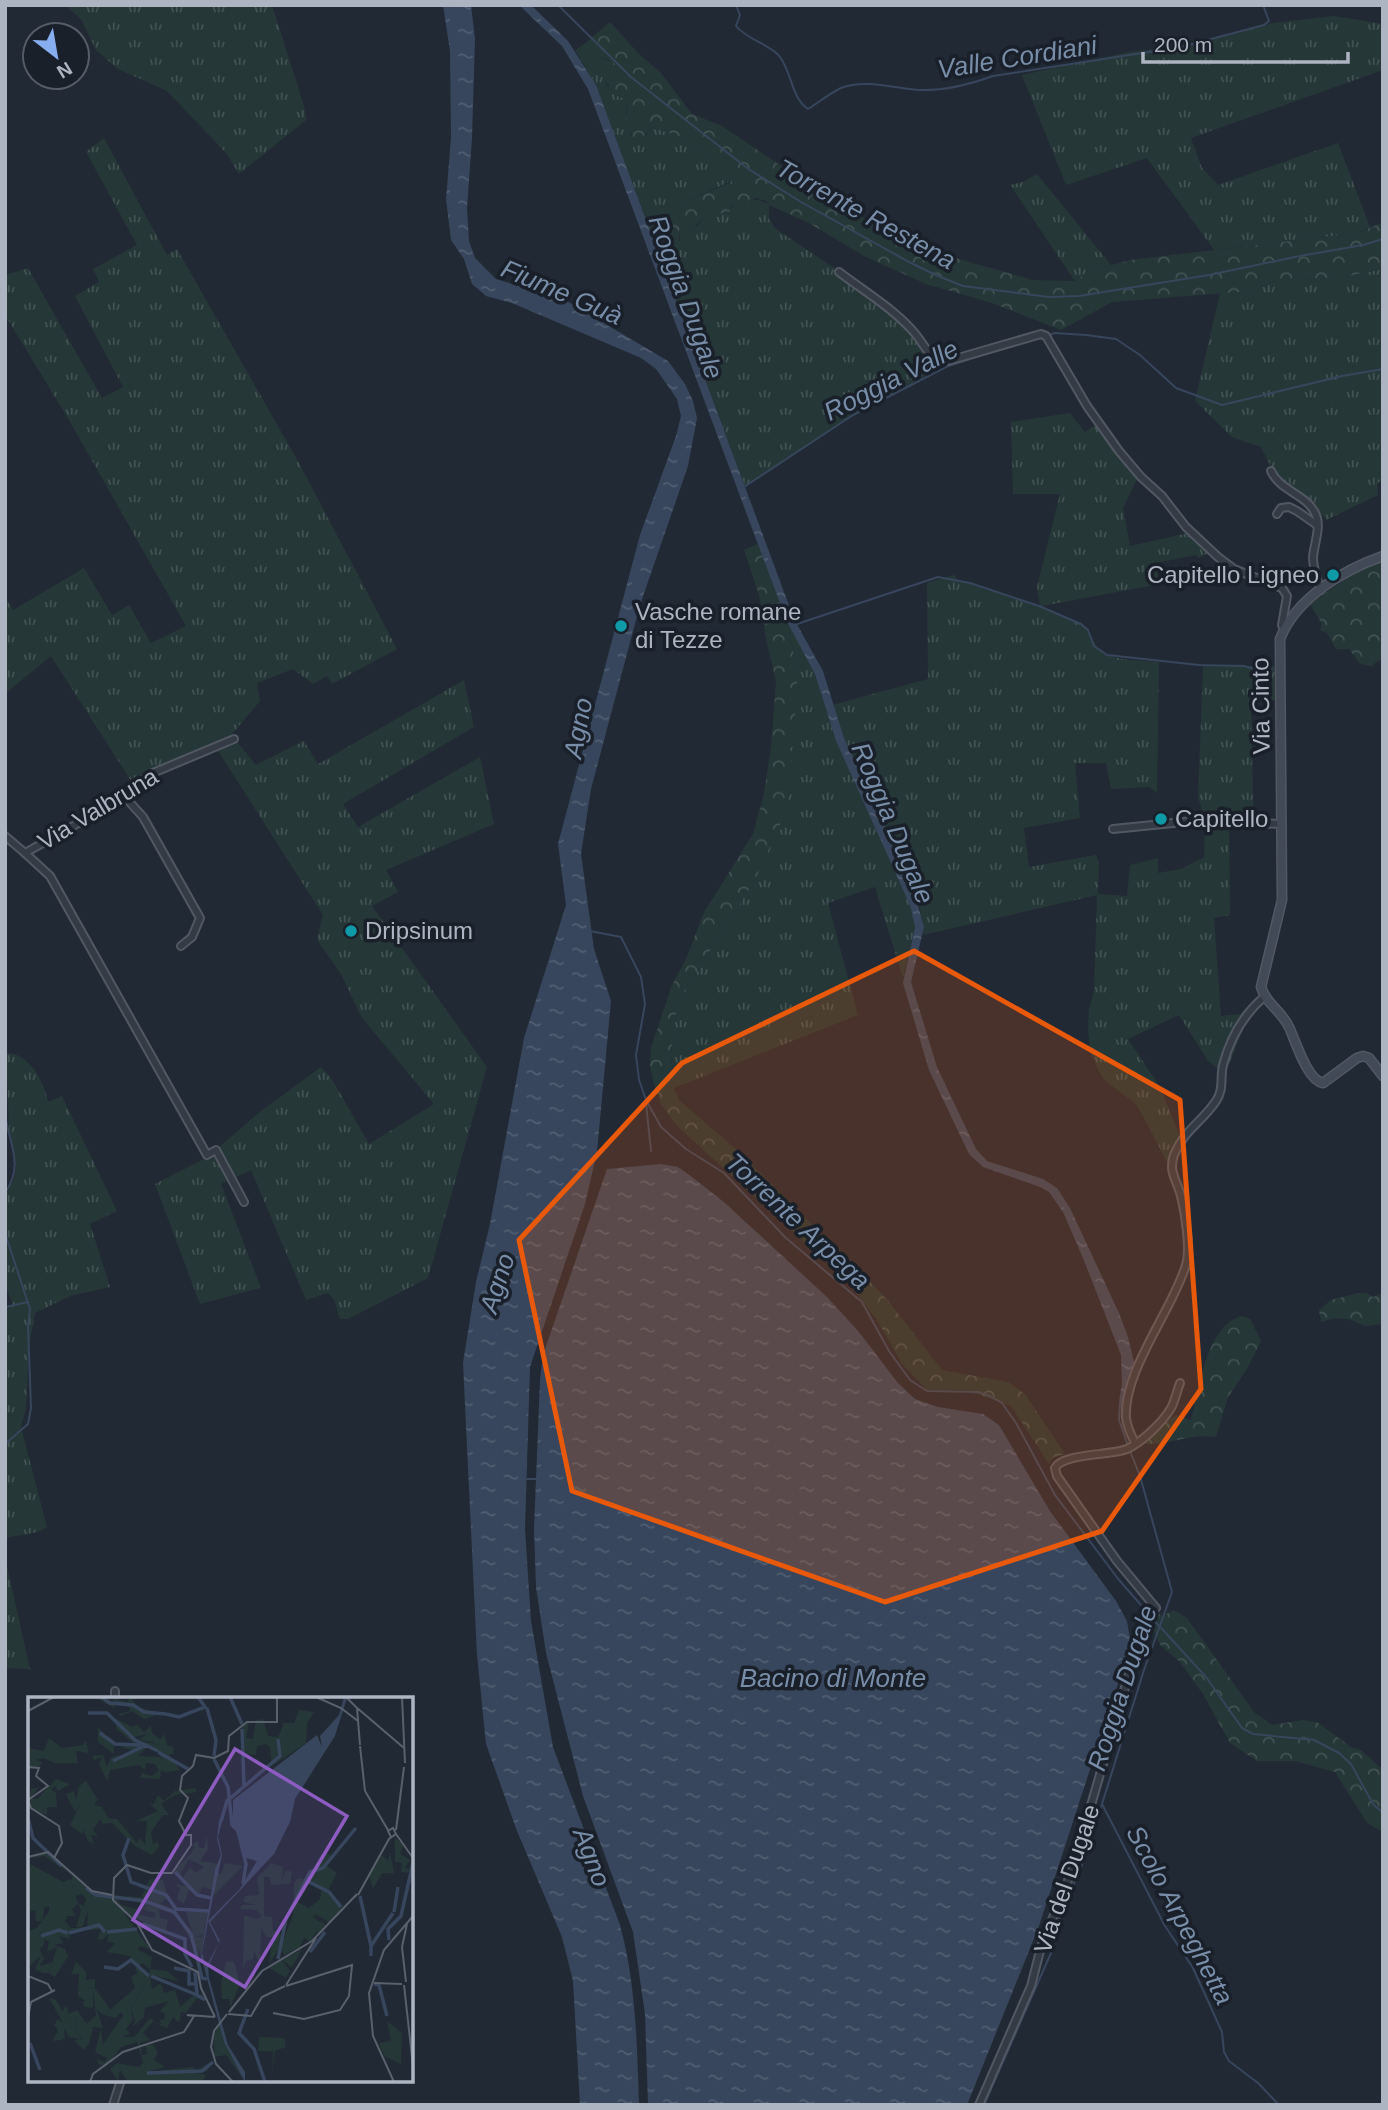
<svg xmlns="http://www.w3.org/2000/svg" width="1388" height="2110" viewBox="0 0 1388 2110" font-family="Helvetica,sans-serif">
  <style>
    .grass { fill: url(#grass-tufts) }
    .forest { fill: url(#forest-crowns) }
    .water { fill: url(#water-ripples) }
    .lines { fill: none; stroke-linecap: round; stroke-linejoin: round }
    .stream { stroke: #37465c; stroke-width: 2 }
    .street-casing { stroke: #515863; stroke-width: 10 }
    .secondary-casing { stroke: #515863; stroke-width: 11 }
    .street { stroke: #343b45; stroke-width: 6 }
    .secondary { stroke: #424a57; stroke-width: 8 }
    .marked { fill: #e8590c; fill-opacity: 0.2; stroke: #e8590c; stroke-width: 5; stroke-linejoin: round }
    .culture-dot { fill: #0f9aa8; stroke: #1a2029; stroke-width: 2.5 }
    .labels { text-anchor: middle; stroke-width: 7; stroke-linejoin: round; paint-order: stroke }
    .poi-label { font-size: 24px; fill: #aeb5c2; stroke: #1a2029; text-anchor: start }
    .street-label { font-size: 24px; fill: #aeb5c2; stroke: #1a2029 }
    .water-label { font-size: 26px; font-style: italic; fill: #788da8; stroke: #1a2029 }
    .inset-river { fill: none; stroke: #37465c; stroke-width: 3.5 }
    .inset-road { fill: none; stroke: #59616d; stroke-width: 2 }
    .view { fill: #8d5cc0; fill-opacity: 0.15; stroke: #8d5cc0; stroke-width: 3.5 }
    .inset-edge { fill: none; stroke: #aeb5c2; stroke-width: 3.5 }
  </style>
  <defs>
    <pattern id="grass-tufts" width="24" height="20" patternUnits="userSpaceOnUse" patternTransform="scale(1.75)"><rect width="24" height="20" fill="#263737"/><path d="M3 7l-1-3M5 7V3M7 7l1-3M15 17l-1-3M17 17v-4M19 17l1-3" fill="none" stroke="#435252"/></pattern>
    <pattern id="forest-crowns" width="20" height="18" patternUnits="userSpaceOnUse" patternTransform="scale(1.75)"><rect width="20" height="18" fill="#263737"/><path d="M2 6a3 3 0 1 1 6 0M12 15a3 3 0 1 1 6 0" fill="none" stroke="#435252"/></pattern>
    <pattern id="water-ripples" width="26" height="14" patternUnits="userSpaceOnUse" patternTransform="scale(1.75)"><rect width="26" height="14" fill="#37465c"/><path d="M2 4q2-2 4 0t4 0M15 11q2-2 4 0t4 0" fill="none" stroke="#515e72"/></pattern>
  </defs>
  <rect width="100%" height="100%" fill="#212934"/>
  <g class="grass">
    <polygon points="65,5 272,5 304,106 306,120 239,174 226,153 167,91 118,69 96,50 81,19"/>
    <polygon points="1334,16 1383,24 1383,70 1191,138 1202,168 1218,185 1338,143 1370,227 1358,233 1214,250 1147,158 1066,185 1022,75 1129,52 1192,45 1273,23"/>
    <path d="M583,45H588L604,59L618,65V71L605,79L606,84L627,100L626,115L631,136L645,135L651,127L682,137L716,162L731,176V181L685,202L663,218L668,232L676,244L680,240L679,230L683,226L693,228C708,220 701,209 724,214C735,202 756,194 769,205V219L776,229L898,311L917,329L931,353L947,364L838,425L745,486L596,85L575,50Z"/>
    <polygon points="104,138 167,255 177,249 299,463 397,649 332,684 327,676 313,684 293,669 257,683 260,701 231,735 147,772 133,784 51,656 6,693 5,691 5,597 13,610 84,568 112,615 129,605 151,643 186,626 69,420 5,315 5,275 28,268 102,398 123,387 75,296 99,282 93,269 137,245 86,152"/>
    <polygon points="1037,174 1111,265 1089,271 1075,281 1010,185 1023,182"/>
    <polygon points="1383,269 1383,481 1377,483 1378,495 1326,520 1314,504 1276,477 1261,447 1232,437 1195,401 1220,293 1252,291 1280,279 1339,278"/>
    <path d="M1070,413L1085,432L1095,425L1138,477L1123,508L1130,546L1193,532L1211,552L1198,558L1196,555L1155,563L1160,584L1042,606L1082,625C1091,633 1094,646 1103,652C1117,662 1143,660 1159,662L1157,793L1149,787L1111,789L1106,763H1075L1080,818L1024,828L1029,867L1096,855L1099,863L1098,894L1127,896L1130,865L1158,858V873L1181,869L1204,857L1205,819L1198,797L1203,666H1275L1277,700L1251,703L1253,802L1256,823L1229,821L1230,915L1214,918L1221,1016L1240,1014L1261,997L1245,1025L1225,1074L1208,1061L1179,1015L1128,1039L1160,1087L1180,1136L1168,1164L1142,1114L1135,1103L1105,1081L1098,1070L1090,1051L1088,1030L1089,1009L1094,991L1097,895L923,935C927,897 881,821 864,785C852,759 842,732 832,705L928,679L927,583L954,575L958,580L1040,606L1037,587L1060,494H1013L1011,422Z"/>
    <polygon points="787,622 815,674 836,741 910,904 915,927 903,978 875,887 828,903 858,1015 674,1088 671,1052 678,1001 755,880 798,673"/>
    <polygon points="464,680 474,727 343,804 358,827 480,757 494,824 386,870 398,892 372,906 487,1067 428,1278 348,1319 340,1319 334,1300 328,1293 306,1300 251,1170 221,1184 261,1288 200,1304 155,1184 208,1157 257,1114 321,1067 333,1081 369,1144 434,1104 362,1018 341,974 317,940 323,915 218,751 238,743 256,765 304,741 318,764"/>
    <path d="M6,1053C30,1053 44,1082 48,1102L62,1096L117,1211L90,1224L110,1287L70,1296L35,1313L29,1347L26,1408L21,1427L47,1527L38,1532L5,1538V1308L13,1305L5,1283V1196L14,1179L16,1168L9,1130Z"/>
    <polygon points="5,1557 30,1669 5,1668"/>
  </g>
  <g class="forest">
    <path d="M610,22L639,54L661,73L692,114L722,126L832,200L867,220L945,255L1033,280L1075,281L1089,271L1130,260L1358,233L1383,222V269L1339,278L1280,279L1252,291L1112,302L1061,330L992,303L926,284L864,256L807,222L769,205L766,201L755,198L744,208L734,205L730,208L729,213L708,214L693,228L683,227L679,230V241L676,244L671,245L667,243V232L659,227L658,221L685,202L731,182V176L726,174L716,162L682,137L651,127L641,139H635C624,129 627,114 627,100L617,96L604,79L618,71V65L600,56L588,46L583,45Z"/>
    <polygon points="758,544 787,622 798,673 788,807 755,880 678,1001 671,1052 674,1089 680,1101 737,1150 886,1298 942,1370 1008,1382 1025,1394 1065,1454 1054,1457 1049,1464 1011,1406 965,1390 927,1390 902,1364 877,1320 847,1281 677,1126 661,1104 655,1088 650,1066 651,1048 672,985 687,957 703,914 753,834 764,794 771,747 776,681 766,639 759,595 744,550"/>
    <polygon points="1383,560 1383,631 1380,636 1383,640 1383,658 1371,666 1360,664 1349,649 1336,649 1327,633 1320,630 1322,624 1310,604 1360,569"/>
    <polygon points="1358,1293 1366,1293 1373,1297 1383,1293 1383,1324 1365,1326 1348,1319 1334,1318 1321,1322 1319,1310 1331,1300"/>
    <path d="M1241,1316L1250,1319L1261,1341L1247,1369L1228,1397L1216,1437C1192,1433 1169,1445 1144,1444L1145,1439L1176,1415L1191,1420C1200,1390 1205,1327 1241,1316Z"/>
    <polygon points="1174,1610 1187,1618 1254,1712 1272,1725 1303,1720 1317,1722 1351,1747 1361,1750 1381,1768 1383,1771 1383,1832 1367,1823 1335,1772 1295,1761 1257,1761 1230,1743 1203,1694 1179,1661 1161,1646 1149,1623 1158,1613 1162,1616"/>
  </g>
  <g class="water">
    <path d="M443,5H471L475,39L472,138L467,208L469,241L475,258L496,279L565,300L668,361L685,384L693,401L697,418L688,466L640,605L591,789L581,854L594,949L611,1001L597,1152L585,1204L530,1367L525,1529L531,1621L536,1650L553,1747L620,1925C636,1984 637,2044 639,2105H580L573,1981L562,1937L517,1831L486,1744L477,1655L463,1363L476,1282L490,1224L524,1038L566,905L558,844L640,535L676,436L681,416L677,399L656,369L641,358L512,303L486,296L472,284L464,259L451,240L446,199L451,138L450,51Z"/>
    <polygon points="519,5 531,5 568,41 596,85 794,619 823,671 844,738 908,876 917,902 924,927 911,982 937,1067 976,1149 987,1161 1043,1179 1057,1188 1070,1208 1119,1313 1128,1337 1135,1366 1128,1383 1122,1411 1119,1401 1122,1384 1121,1355 1083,1258 1063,1212 1049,1192 1040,1187 983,1167 969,1154 929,1070 903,983 915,927 910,905 836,741 815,674 787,622 588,89 562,46"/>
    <polygon points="661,1164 678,1167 692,1177 725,1203 827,1297 859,1332 898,1383 915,1399 938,1407 983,1414 999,1425 1050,1511 1116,1601 1127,1621 1130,1639 1125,1662 1039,1926 967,2105 648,2105 645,2014 633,1932 583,1796 546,1653 536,1587 534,1529 540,1380 543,1355 607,1169"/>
  </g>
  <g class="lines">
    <g class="stream">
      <polyline points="558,5 631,77 747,168 801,202 909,262 938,276 963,286 1049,297 1079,296 1209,275 1300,256 1363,245 1383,239"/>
      <path d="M736,5L740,15L736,26C747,40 772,45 780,57C792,73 791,97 808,109C818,103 830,93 841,88C865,79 893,88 918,90C942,91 971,84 993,76L1181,47L1264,25L1269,21L1263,5"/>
      <polyline points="1049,335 1055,333 1086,335 1116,339 1140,355 1176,388 1222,405 1342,376 1383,369"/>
      <polyline points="744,487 853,415 948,366 1037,338"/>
      <polyline points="797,624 938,577 970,583 1039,606 1081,624 1088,630 1094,646 1107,655 1199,665 1244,666 1258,670 1272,669"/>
      <polyline points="590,931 621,937 641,977 645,1004 636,1055 639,1080 646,1100 661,1127 686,1149 724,1173 786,1238 862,1302 889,1351 910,1380 927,1391 978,1392 990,1396 1002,1403 1016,1423 1055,1495 1119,1580 1148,1613"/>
      <polyline points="646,1103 651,1151"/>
      <path d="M5,1115C10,1146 24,1165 5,1193"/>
      <polyline points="5,1233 30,1309 28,1327 31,1408 28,1424 5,1444"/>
      <polyline points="5,1307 28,1302"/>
      <polyline points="1120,1404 1119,1420 1128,1446"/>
      <polyline points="524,1479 536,1479"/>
      <polyline points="1151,1617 1206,1677 1242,1728 1253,1734 1314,1740 1339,1753 1351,1764 1373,1804 1383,1813"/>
      <polyline points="1102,1804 1165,1926 1193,1968 1222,2032 1224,2052 1229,2061 1258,2083 1279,2105"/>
      <polyline points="984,2105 1051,1953 1049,1944 1053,1934 1086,1855 1144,1670 1172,1592 1140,1476 1130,1451"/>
    </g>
    <g class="street-casing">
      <g id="street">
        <path d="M839,272C864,291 891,307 912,330C926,345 926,358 948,361L1041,334L1046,336L1087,406L1119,451L1141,477L1162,496L1186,527L1218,557L1234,569L1282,588L1287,596L1282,625L1284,630"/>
        <path d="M1271,471C1280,491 1306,494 1315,513C1322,525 1314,544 1313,557C1313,568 1317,580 1321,590"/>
        <polyline points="1277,514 1281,508 1289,507 1297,511 1317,525"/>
        <polyline points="125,797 143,817 200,918 192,937 181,946"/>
        <polyline points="1113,829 1193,821 1282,824"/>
        <polyline points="5,836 25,853 125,797 148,775 234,739"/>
        <polyline points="25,853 50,876 207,1155 216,1150 244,1202"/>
        <path d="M1135,1443C1131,1435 1127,1427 1126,1418C1123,1371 1172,1311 1186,1265C1191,1248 1185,1212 1181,1196C1177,1180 1168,1172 1174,1155C1184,1130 1203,1121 1216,1101C1224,1090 1220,1077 1223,1065C1230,1039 1244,1014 1264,997"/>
        <polyline points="115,1699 115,1691"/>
        <polyline points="113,2105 121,2080"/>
        <path d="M979,2105L1031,1986L1041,1947L1072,1871L1144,1622L1156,1608L1117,1561L1057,1476L1055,1468C1063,1453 1109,1456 1127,1449C1142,1442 1162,1423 1171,1408C1175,1401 1177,1391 1180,1383"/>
      </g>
    </g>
    <g class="secondary-casing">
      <path id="secondary" d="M1383,556C1343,570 1296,598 1280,639L1282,900L1261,987C1266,1004 1281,1010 1289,1027C1296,1042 1307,1080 1323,1083L1357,1058L1363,1056L1369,1058L1383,1076"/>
    </g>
    <use href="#street" class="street"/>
    <use href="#secondary" class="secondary"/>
  </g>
  <path class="marked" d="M914,951L1180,1100L1201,1389L1102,1531L885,1602L572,1491L519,1240L682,1063Z"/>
  <g class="culture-dot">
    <circle cx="1333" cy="575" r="7"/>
    <circle cx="621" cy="626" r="7"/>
    <circle cx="1161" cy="819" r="7"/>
    <circle cx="351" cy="931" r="7"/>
  </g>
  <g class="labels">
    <g class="poi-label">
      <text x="1319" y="583" text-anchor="end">Capitello Ligneo</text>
      <text x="635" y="620">Vasche romane<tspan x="635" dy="28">di Tezze</tspan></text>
      <text x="1175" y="827">Capitello</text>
      <text x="365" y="939">Dripsinum</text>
    </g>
    <g class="street-label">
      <text transform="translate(1261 706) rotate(-91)" y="8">Via Cinto</text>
      <text transform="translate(98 809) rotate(-31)" y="8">Via Valbruna</text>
      <text transform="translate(1067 1879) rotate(-71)" y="8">Via del Dugale</text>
    </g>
    <g class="water-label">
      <text transform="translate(1017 57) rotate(-9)" y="9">Valle Cordiani</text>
      <text transform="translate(866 214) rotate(29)" y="9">Torrente Restena</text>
      <text transform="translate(562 292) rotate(23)" y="9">Fiume Guà</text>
      <text transform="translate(686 297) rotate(70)" y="9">Roggia Dugale</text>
      <text transform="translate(891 380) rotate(-27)" y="9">Roggia Valle</text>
      <text transform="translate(578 728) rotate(-79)" y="9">Agno</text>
      <text transform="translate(893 823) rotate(67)" y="9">Roggia Dugale</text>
      <text transform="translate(798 1221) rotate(43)" y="9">Torrente Arpega</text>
      <text transform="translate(497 1283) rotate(-72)" y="9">Agno</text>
      <text x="833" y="1687">Bacino di Monte</text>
      <text transform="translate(1122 1688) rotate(-72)" y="9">Roggia Dugale</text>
      <text transform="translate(592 1857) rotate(69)" y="9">Agno</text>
      <text transform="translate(1180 1915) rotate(62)" y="9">Scolo Arpeghetta</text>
    </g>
  </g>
  <g transform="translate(28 1697)">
    <rect width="385" height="385" fill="#212934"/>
    <path d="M271,13L286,15L279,27L278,46L244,69L242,50L237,47L229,49L228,58L216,57L214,30L221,25L218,41L225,42L228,23L235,22L240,39L250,40L256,26H266ZM109,28L116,35L123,28L124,36L132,42L136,37L139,48L145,50L146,57H141L152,73L138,75L130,70L128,63L134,64L125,45L111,43L119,37L106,40L105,29ZM21,41L34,51L55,48L58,43L61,56L48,54L50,66H26L16,61L8,63L15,66L11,69H0V51L16,54ZM53,105L68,106L54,137L42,128ZM179,139L180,152L172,164L191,167L189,175L193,177L197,166L215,169L183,201L184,193L175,190L170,198L162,191L156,207L149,202L152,191L146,187L161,190L155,180L162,170L167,176L176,170L161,162L152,178L146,174L163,156L167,149L163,148L170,144L171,151H176ZM367,140L375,149L372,157L382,163L377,171L383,172L380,176L373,175L374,166L367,165ZM19,154L63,193L85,198L93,208L108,212L107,217L127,221V216L116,213L118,205L131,211L132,221L140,223L138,234L96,216L122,252L111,249L110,253L124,260L122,272L114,266L111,270L121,278L122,272L139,274L151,284L122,278L103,312L105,323L98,332L102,336L94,340H106L122,321L126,324L115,336L122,343L112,346L114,358L119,357L117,349L125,347L130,356L126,363L137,370L118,375L157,376L160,385H100L92,373L90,384L82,372L89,366L111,370L115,365L109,345L93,350L78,370L70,367L69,362L77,365L79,361L67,355L73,331L75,347L95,319L93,315L88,321L76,318L107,291L103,280L109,276L107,268L102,259L79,255L87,246L79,245L81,236L74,243L69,242L74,232L59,233L60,214L54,231L48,230L53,214L50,206L56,209L58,202L54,197L45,200L41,186L45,180L40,175L16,159L4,161ZM296,154L304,159L298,168L309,176L300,194L315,209L302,226L287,217L285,221L297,227L292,236L288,235L282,245L276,240L272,250L256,258L252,250L241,267L245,240H238L233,230L232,268L226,253L225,262L218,264L215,274L216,218L229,222L234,219L228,213L212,212L214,208H228L215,205L217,199L231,198L229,180L244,166L255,170L254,183L258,173L264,175L262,187L243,188L242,180H236V219L244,220L245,234H250L256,242L265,218L266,186L270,181L278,182ZM279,184L294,190L292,202L281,211L268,204L273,194L277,195ZM362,155L366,176H354L345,192L341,179L354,158L360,164ZM122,182L135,183L140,200L132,207L113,200ZM22,213V224L11,239L16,240V248L12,252L16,262L11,269L25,265L21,276H15L7,272L13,258L2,269L0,234L9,231ZM158,215H180L173,258L166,240H174L175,238L165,237ZM274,252L264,270L254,263L262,274L258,281L241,271L235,274ZM206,264L212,287L202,311V302H194L193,284L198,265ZM48,265L58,275V283L67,282V292L65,290L58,293H65V311L56,310L55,304L59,305L50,299L51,277L43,278ZM38,308L41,317L49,313L59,327L62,345L56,353L46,343L54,342L47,333L49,319L41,325L34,315ZM359,324L374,336L373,367L356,359L351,346L363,344ZM192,327L196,345L212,369L217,385L198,358L186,360V337ZM231,340L256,341L258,350L247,354L244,376L245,354H230Z" fill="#263737" fill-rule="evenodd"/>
    <path d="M67,0H74L85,5L86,2L100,5L102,0H112L104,3L111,10L132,17L116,22L104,14L93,19L90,17L102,14L101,8L88,6L86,11ZM88,22L107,31L106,40L112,44L136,48L126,47L129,53L119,50L110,59L132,60L137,74L144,77L133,74L132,82L112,81L114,76L124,79L131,73L127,67L118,66L117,73L111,68L82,73L79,84L71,67L74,60L66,63L64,59L75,58L79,70L83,60L108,55L86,47V57L70,45V31L87,46H105L88,31ZM28,82L42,87L30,94L27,89L23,92L28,96L29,110H19V118L0,111L3,92L11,90L2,102H9ZM58,84L70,103L64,108L53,105L47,115L38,97L46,94L48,103L51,89ZM167,91L169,95L147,98L133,107L141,118H135L123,135L125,147L130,145L131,150L124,158L107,149L84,126L75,127L72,122L65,133L70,139L63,138L66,147L60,144L54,130L66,108L74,110L80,121L89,122L109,146L111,141L117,147L119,124H108L130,114L120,106L125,108L130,98L136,104L147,94ZM0,166L35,185L42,182L50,206L44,213L48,219H39L37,224L43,231H59L41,237L42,242L31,239L35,246L26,248L37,252L40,259L27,280L21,276L29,250L19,255L21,245L11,239L22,224L21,209L16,210L15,224H8L7,213L0,215ZM85,198L118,201L147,212L165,237L175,238L167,240L172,258L147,217ZM103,234L110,245L106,254L97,257L84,242ZM122,278L124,292L133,286L136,296L147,293L152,310L166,298L175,297L178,303L168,302L158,316L153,315L151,326L145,320L139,331L127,326L134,327L131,322L136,323L137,317L132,314L141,304L117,311L116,320L104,330L107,324L103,312ZM66,290L82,312L76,318L69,313L75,331L65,330L61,346L59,333L54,330L68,319L65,293H58ZM21,301L28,303L41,325L49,319L47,333L54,343L41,340L36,331L37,342L25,344L30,333L26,328L30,322L35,326ZM181,366L182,369L179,374L169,376L178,378L174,385L158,384L154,375L133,379L118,375L165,370L168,374Z" fill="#263737"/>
    <path d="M316,0L319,1L307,39L267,102L262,125L246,157L182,225L192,244L180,270L181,281L200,348L217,375V385L196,345L173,259L187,173L193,158L189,142L191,124L195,121L190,140L194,158L180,224L211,193L229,164L218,161L205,126V103L289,38L294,50L292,39L311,18ZM180,224L191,246L178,270L174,256Z" fill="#37465c" fill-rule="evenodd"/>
    <path class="inset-river" d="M73,0L82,6L105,8L116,15L138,17M202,0L214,27M179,11L188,43L186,59M60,16H79L107,43L130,54M138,17L151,20L177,10L170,0M214,32L216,88M72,36L87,47L112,48M130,55L160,72M186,62L200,90L204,128L210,134L218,167L215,187M85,64L118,48M0,121L5,141L34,169M193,124L199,104L252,59L250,42M101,141L95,158L103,185L138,198L148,212L181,214M147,175L169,198L183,201M279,184L301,195L313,210M58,191L68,198L117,204L146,215L163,237L174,281L179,282M332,199L343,249M366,215L370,190M113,231L116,227L157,242V257L164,270M79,235L109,232M41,236L71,228L77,235M13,239L31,233L40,236M361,243L360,232L373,219L385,166M282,255L297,235M343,259V249L365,216M250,262L258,222L282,175L295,171L328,131M76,270L90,272L103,263L121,279M146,271L161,274V287H167M167,275L169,298L177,303M123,279L169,298M346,287L351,288L359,319M220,312L211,336L226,352L237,385M2,346L12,373M119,376L174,374L185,365"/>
    <path class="inset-road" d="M288,0L313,11L330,24M318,0L329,11L332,48M374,0L377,66M328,10L376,51M0,14L26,0M332,49L337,94L360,133M0,70L11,71L8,79L20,89L0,103L3,111L31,129L34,146L26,161M368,133L376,70M368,137L385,161M0,160L20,155L64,194L84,198M330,198L361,142L368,137L365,131L360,134L363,140M0,279L20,287L24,294M378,285L374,250L379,227M346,286L374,287M258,288L288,241M376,288L385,369M201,315L234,274L284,244L329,197L327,200M245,316L276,322L312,313L321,299L324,268L258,289M199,317L186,334L183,350L188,367L205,385M200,317L223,319L234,300L257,289M0,320L3,305L27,293M187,320L173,291L170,275L124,253L109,226L85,203L86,181L99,168L123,176H144L163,148V138H158L151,124L160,101L152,93L154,79L165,69L168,58L186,61L200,54L201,39L219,25H249V0M62,385L65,377L95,355L156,335L166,319L159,318L187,320M366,385L345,339L341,296L356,253L385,219"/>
    <path class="view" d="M207,52L319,119L217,290L105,223Z"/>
    <rect width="385" height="385" class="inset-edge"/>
  </g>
  <rect width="1388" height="2110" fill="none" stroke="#aeb5c2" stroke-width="14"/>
  <g transform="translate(56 56) rotate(149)"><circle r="33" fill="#1a2029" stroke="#555c66" stroke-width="2"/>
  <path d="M0-5L12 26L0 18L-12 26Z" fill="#87aeee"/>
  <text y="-10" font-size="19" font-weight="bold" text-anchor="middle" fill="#aeb5c2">N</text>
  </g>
  <path d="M1143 52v10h205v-10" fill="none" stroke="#aeb5c2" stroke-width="3.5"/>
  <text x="1154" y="52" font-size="21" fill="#aeb5c2" stroke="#1a2029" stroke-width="5" paint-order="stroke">200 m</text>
</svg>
